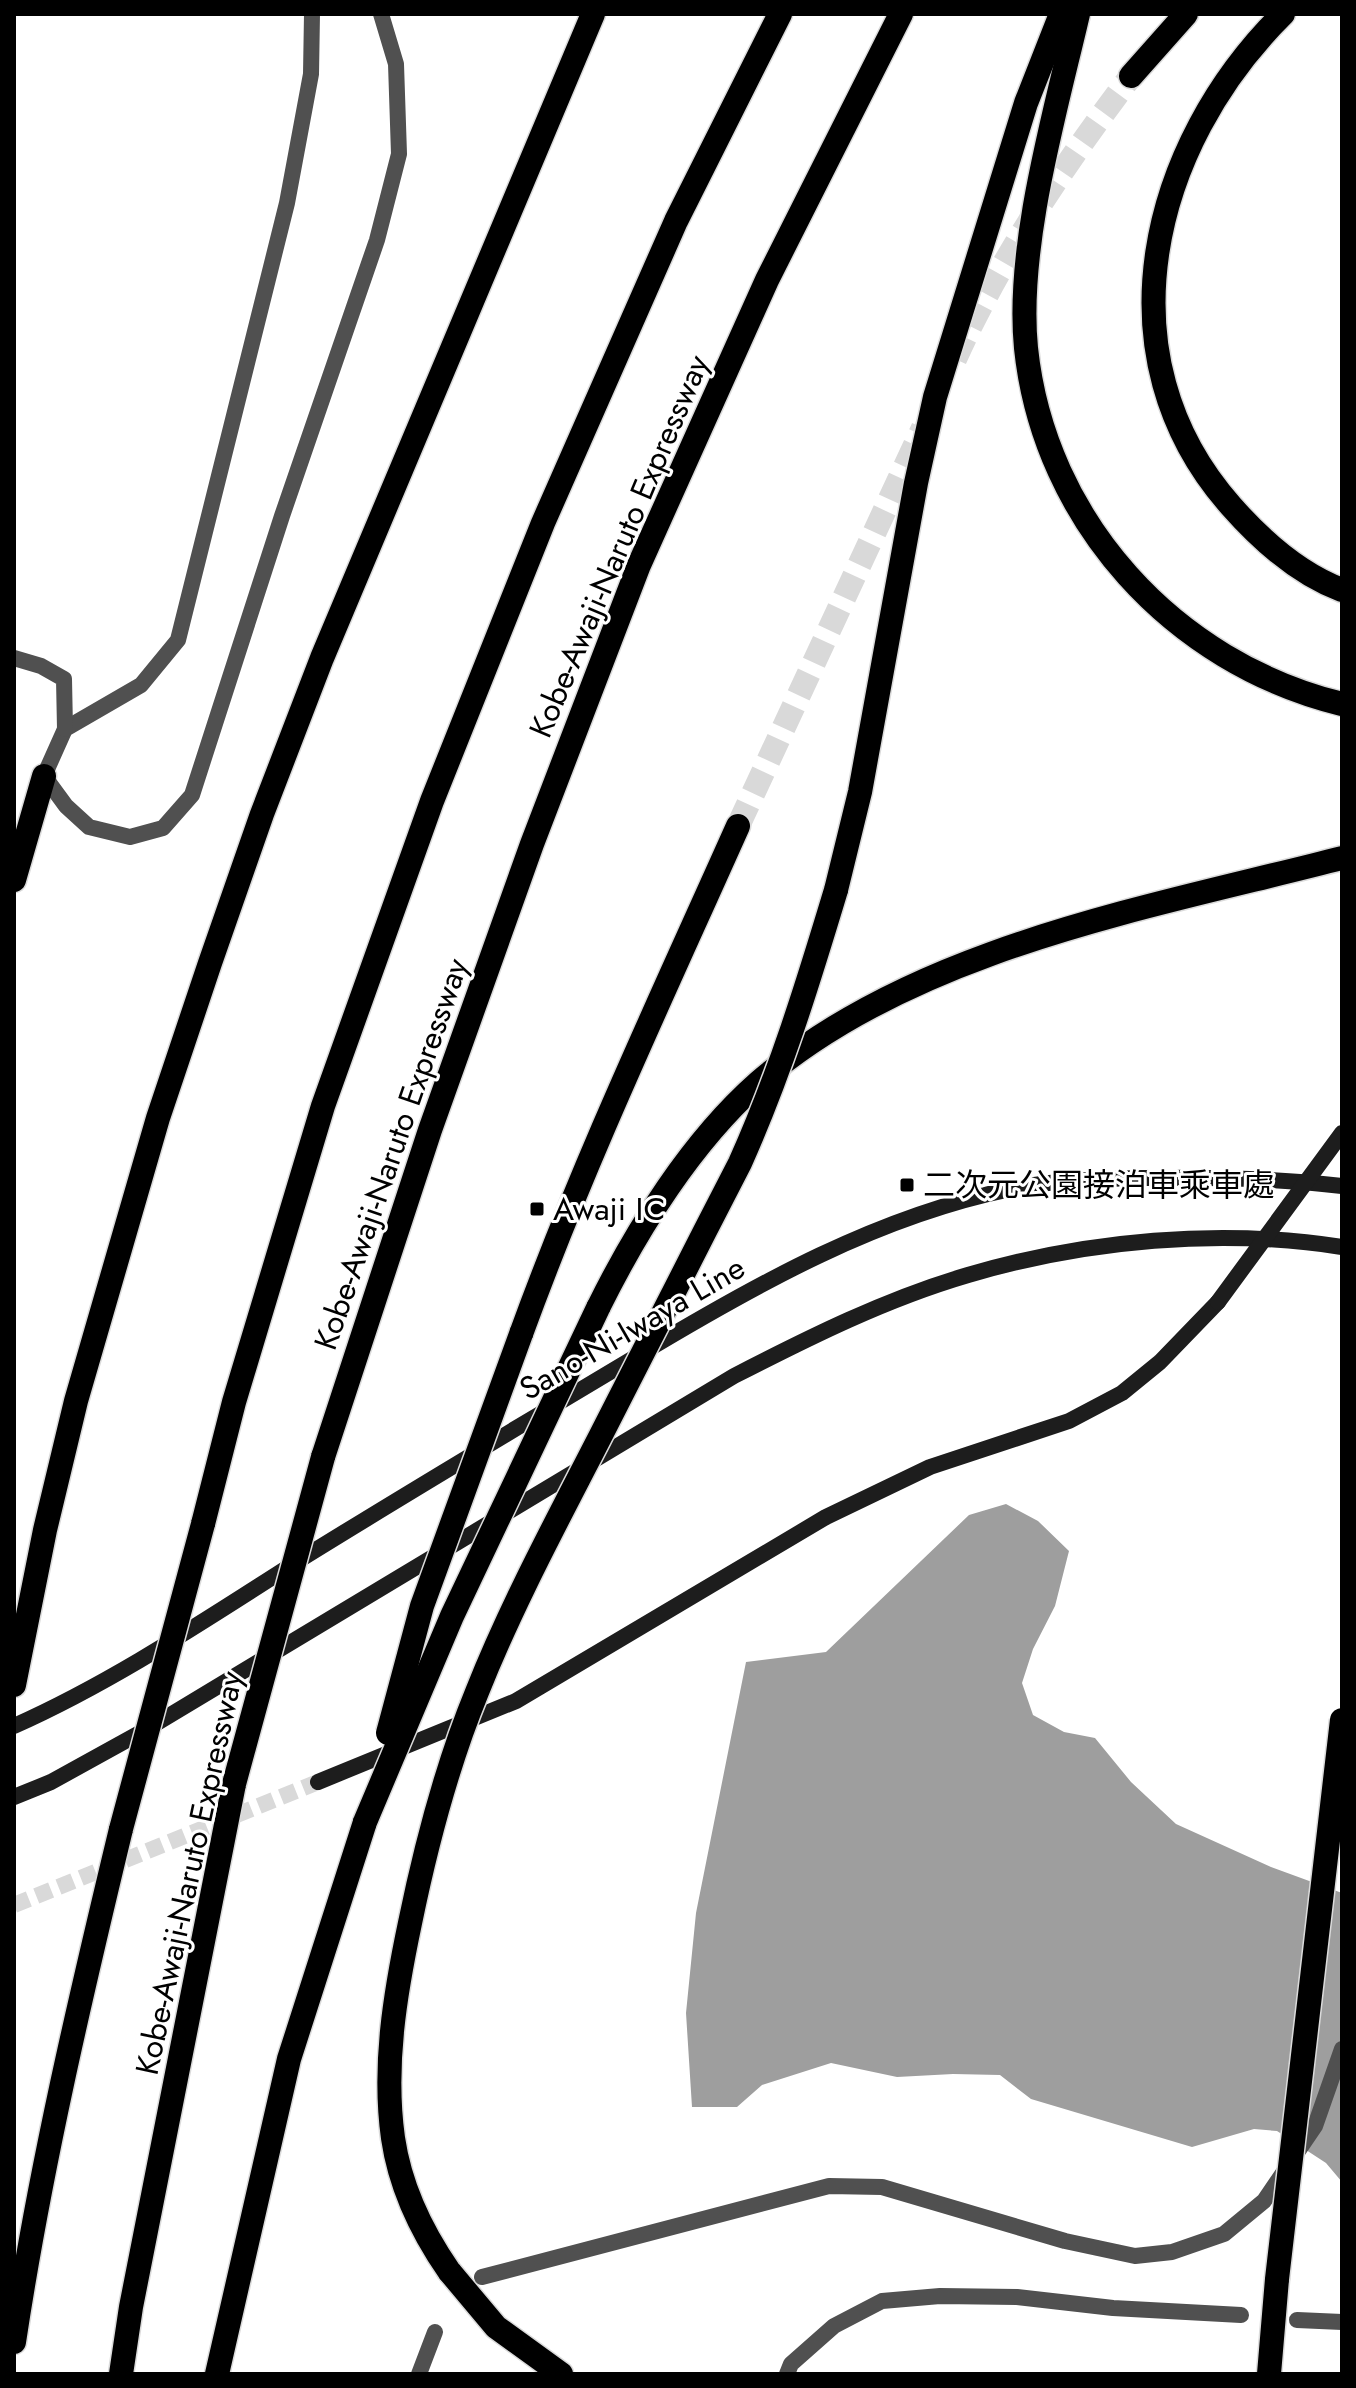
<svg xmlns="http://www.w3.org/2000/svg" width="1356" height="2388" viewBox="0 0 1356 2388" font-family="Jost,'Noto Sans JP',sans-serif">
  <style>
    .water { fill: #9e9e9e }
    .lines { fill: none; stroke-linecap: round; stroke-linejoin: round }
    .secondary-tunnel { stroke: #d9d9d9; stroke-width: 16; stroke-dasharray: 16 8; stroke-linecap: butt }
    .highway-tunnel { stroke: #d9d9d9; stroke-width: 24; stroke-dasharray: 24 12; stroke-linecap: butt }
    .highway-casing { stroke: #dbdbdb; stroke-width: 27 }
    .lane { stroke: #505050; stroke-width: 16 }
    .secondary { stroke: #1d1d1d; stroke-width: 16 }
    .highway { stroke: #000; stroke-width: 24 }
    .highway-bridge-casing { stroke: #dbdbdb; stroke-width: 27; stroke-linecap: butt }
    .secondary-bridge { stroke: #1d1d1d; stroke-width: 16 }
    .highway-bridge { stroke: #000; stroke-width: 24 }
    .poi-dot { fill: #000; stroke: #fff; stroke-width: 3 }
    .labels { text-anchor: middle; stroke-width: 6; stroke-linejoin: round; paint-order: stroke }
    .street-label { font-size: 32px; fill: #000; stroke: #fff }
    .poi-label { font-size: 32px; fill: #000; stroke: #fff; text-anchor: start }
  </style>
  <rect width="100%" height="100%" fill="#fff"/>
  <polygon class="water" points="1006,1504 1038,1521 1069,1551 1055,1606 1033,1649 1022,1683 1033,1715 1064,1732 1095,1738 1131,1782 1176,1824 1271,1867 1342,1893 1342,2182 1326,2163 1277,2131 1254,2129 1192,2147 1031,2099 1000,2075 953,2074 897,2077 831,2063 762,2085 737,2107 692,2107 686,2013 696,1913 746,1662 826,1652 969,1515"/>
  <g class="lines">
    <polyline class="secondary-tunnel" points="14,1905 318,1782"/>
    <g class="highway-tunnel">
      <path d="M955,359C1001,257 1064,165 1131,76"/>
      <polyline points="738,826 923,428"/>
    </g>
    <g class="highway-casing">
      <g id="highway">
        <path d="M1078,14C1055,113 1016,247 1026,348C1044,521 1174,663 1342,704"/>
        <path d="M1283,14C1150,145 1098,356 1231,506C1261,540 1299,574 1342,590"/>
        <polyline points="1131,76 1186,14"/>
        <polyline points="14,880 44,776"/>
        <polyline points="836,890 860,792 916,483 935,397 1026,103 1061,14"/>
        <path d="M598,1308C637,1229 692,1141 759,1082C914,948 1148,908 1342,858"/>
        <path d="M521,1334C584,1161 663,994 738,826"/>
        <polyline points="323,1457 430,1130 532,844 639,565 767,280 901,14"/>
        <polyline points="203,1524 234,1402 323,1106 432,801 543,523 676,221 780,14"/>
        <polyline points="14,1685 45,1530 76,1401 158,1118 210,963 262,814 322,658 593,14"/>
        <polyline points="449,2271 496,2327 561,2374"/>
        <path d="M14,2342C40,2169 80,1999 121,1829"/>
        <polyline points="121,2374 131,2307 234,1784"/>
        <polyline points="217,2374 289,2059 365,1822"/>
        <polyline points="1269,2374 1277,2279"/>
      </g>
    </g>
    <g class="lane">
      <polyline points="312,14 311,74 287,203 178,640 141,685 65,729 44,776 66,806 89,827 130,837 163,828 192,795 282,516 377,240 399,154 396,64 381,14"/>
      <polyline points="14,658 41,666 64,679 65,729"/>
      <polyline points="482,2277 829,2186 882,2187 1065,2241 1135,2256 1172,2252 1224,2234 1264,2201 1315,2126 1342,2049"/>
      <polyline points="1297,2320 1342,2322"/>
      <polyline points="419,2374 435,2332"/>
      <polyline points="787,2374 791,2364 834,2326 882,2301 940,2296 1017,2297 1113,2308 1241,2315"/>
    </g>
    <g class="secondary">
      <path d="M14,1726C115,1681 208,1618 301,1559C414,1489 528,1421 642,1353C757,1284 878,1216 1011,1189C1054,1180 1099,1179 1143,1178C1209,1177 1276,1178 1342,1186"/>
      <polyline points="318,1782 516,1701 826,1517 930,1467 1069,1421 1122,1393 1160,1362 1218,1302"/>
      <path d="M14,1797L51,1782L147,1729L734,1376C810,1337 886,1299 968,1275C1087,1240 1220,1228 1342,1247"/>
    </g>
    <use href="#highway" class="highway"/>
    <g class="highway-bridge-casing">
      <g id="highway-bridge">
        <polyline points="388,1733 422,1606 521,1334"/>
        <polyline points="234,1784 323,1457"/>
        <polyline points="365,1822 452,1616 598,1308"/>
        <polyline points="121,1829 203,1524"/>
        <path d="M449,2271C422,2232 400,2186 393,2138C383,2066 395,1994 410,1923C426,1845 447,1765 477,1692C512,1604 557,1521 600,1437C647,1345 693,1254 740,1163C780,1074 808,983 836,890"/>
        <polyline points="1277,2279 1342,1720"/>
      </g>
    </g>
    <polyline class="secondary-bridge" points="1218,1302 1342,1133"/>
    <use href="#highway-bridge" class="highway-bridge"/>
  </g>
  <g class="poi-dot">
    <rect x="899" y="1177" width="16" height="16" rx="4"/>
    <rect x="529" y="1201" width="16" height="16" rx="4"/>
  </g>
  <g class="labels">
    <g class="street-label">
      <text transform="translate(619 546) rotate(-67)" y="11">Kobe-Awaji-Naruto Expressway</text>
      <text transform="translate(391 1154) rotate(-71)" y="11">Kobe-Awaji-Naruto Expressway</text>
      <text transform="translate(632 1328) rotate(-30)" y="11">Sano-Ni-Iwaya Line</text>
      <text transform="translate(189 1873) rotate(-78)" y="11">Kobe-Awaji-Naruto Expressway</text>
    </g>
    <g class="poi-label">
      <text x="923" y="1196">二次元公園接泊車乘車處</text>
      <text x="553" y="1220">Awaji IC</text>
    </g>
  </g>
  <rect width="1356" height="2388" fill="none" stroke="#000000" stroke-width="32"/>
</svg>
